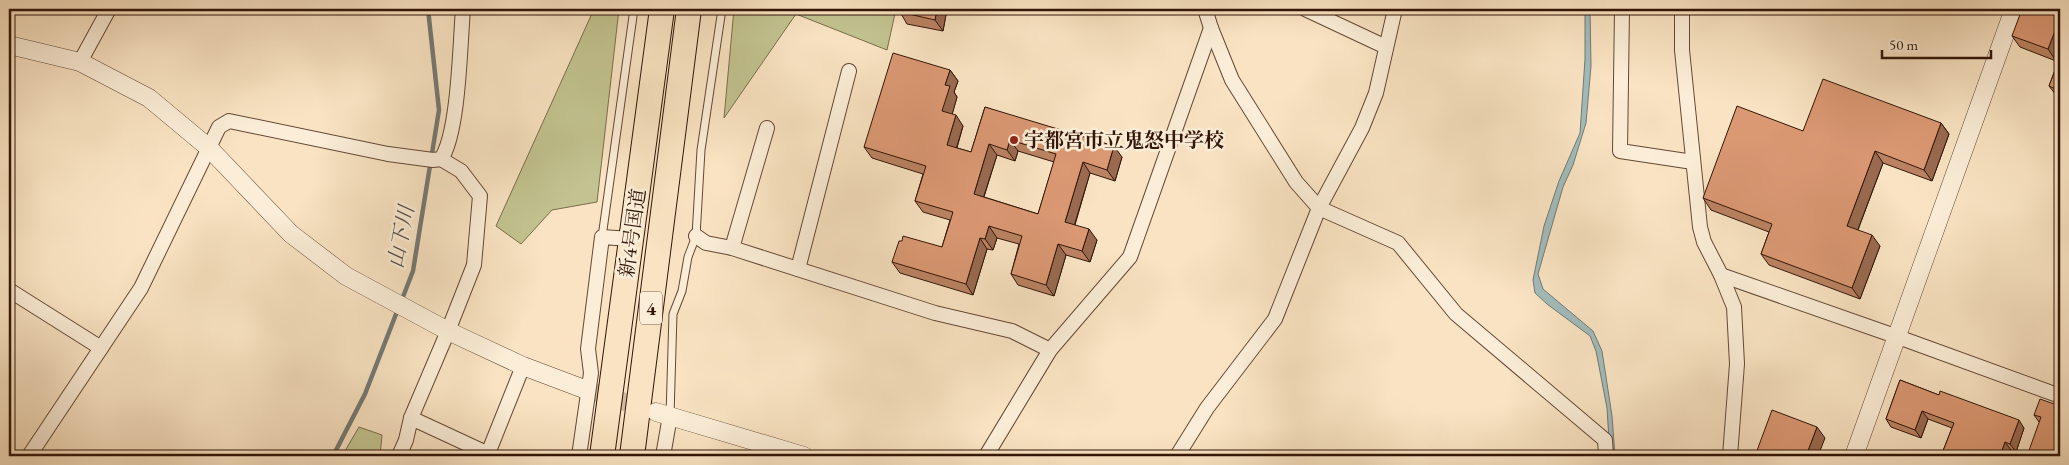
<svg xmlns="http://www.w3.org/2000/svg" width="2069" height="465" viewBox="0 0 2069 465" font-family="'EB Garamond','Noto Serif JP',serif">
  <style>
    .green { fill: #c2c390; stroke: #7a6c4c }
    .water { fill: #a1bcbc; stroke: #757974 }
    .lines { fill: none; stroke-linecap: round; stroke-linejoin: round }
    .stream { stroke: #757974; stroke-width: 4.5 }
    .tertiary-tunnel { stroke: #d1ba9d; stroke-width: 18; stroke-dasharray: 18 9; stroke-linecap: butt }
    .service-casing { stroke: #644836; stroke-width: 9 }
    .minor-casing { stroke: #644836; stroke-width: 16 }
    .tertiary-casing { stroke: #644836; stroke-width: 19 }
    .trunk-casing { stroke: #321508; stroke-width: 26 }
    .service { stroke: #fbedd7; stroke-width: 7 }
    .minor { stroke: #fbedd7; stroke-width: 14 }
    .tertiary { stroke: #fbedd7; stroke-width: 18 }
    .trunk { stroke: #f9e3c2; stroke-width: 24 }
    .wall { fill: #bb8363; stroke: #321508; fill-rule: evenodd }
    .shaded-wall { fill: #996a50; stroke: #321508 }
    .building { fill: #da9873; stroke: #321508; fill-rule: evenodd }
    .poi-dot { fill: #8f2418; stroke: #fbedd7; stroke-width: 2 }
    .labels { text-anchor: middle; stroke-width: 5; stroke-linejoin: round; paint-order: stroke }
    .shield { fill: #fbedd7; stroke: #6e5646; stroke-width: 1 }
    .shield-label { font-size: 19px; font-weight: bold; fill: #321508 }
    .poi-label { font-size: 20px; font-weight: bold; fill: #321508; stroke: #fbedd7; text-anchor: start }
    .street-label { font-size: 20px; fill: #321508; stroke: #fbedd7 }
    .water-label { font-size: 21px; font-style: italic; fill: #594f47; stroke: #fbedd7 }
  </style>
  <rect width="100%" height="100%" fill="#f9e3c2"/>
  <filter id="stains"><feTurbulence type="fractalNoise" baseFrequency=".004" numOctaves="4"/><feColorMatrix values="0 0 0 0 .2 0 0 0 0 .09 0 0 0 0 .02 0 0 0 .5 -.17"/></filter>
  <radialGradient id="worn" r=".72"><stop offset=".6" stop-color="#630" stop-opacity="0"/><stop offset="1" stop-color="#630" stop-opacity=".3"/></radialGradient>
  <g class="green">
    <polygon points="594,9 619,9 597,202 552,210 521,244 496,226"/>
    <polygon points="734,9 896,9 887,50 796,14 724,118"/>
    <polygon points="359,427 382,435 380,456 342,456"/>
  </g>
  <polygon class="water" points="1585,9 1590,9 1591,66 1586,123 1573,165 1563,187 1538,274 1543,289 1593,331 1602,351 1612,416 1615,456 1610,456 1607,408 1596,351 1590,336 1547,304 1535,293 1533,280 1544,226 1559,181 1580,133 1585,59"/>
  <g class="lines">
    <g class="stream">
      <polyline points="401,302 413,271 439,110 428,9"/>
      <polyline points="333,456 365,394 398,309"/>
    </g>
    <polyline class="tertiary-tunnel" points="584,389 650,410"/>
    <g class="service-casing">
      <g id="service">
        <polyline points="602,237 634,9"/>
        <polyline points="670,416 673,314 682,291 688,257 696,236 701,150 722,9"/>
      </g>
    </g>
    <g class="minor-casing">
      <g id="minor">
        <polyline points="1205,9 1211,28 1232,80 1296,182 1319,208 1398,243 1456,314 1605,440 1606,456"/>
        <polyline points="1305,9 1386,47"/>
        <polyline points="1622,9 1620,151 1693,162"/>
        <polyline points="1682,9 1682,50 1700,227 1704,242 1721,275 1734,307 1737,364 1730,456"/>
        <polyline points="80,62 109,9"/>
        <polyline points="696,236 706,243 732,248 935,313 1012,331 1050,350"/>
        <polyline points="732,248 767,128"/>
        <polyline points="798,269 849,71"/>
        <polyline points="1721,275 1898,337 2060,396"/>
        <polyline points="9,290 101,348"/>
        <polyline points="411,418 493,456"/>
        <path d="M29,456L141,288L219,127L229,121L388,154L433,160L441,159C459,133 460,43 463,9"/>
        <polyline points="399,456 406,440 411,418 448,331 474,265 480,196 461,171 441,159"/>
        <polyline points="487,456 523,366"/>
        <polyline points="579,456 591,373 588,349 602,237 631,239"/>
        <polyline points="663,456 670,416"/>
        <polyline points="986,456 1050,350 1130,257 1211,28"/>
        <polyline points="1177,456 1207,408 1275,319 1319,208 1362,128 1376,93 1395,9"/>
      </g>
    </g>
    <g class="tertiary-casing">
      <g id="tertiary">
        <polyline points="9,45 80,62 149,98 209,148 291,234 346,276 448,331 523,366 584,389"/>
        <polyline points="656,412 804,456"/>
        <polyline points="1854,456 2014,9"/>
      </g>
    </g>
    <g class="trunk-casing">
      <g id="trunk">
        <polyline points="602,456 662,9"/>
        <polyline points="632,456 689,9"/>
      </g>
    </g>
    <use href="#service" class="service"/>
    <use href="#minor" class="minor"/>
    <use href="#tertiary" class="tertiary"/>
    <use href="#trunk" class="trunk"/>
  </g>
  <g class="wall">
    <polygon points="900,9 947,9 943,31 907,24 900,12"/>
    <polygon points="2060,9 2060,50 2056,61 2020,47 2012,36"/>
    <polygon points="2060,57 2060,97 2056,95 2049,86"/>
    <path d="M950,70L958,81L954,92L957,97L952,114L963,126L957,148L971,152L985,107L1122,157L1115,181L1090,173L1075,225L1097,240L1090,262L1066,255L1054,296L1018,285L1011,274L1019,244L997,238L993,250L987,249L973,295L900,273L892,262L942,247L950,220L923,212L915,201L923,174L872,158L864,147ZM1018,151L1054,162L1038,214L984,197L997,155L1015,161Z"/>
    <polygon points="1941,123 1949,134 1932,181 1883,163 1858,230 1880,246 1860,299 1769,265 1761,254 1769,232 1711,210 1703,198 1803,131"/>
    <polygon points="1900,380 2024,428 2016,452 2011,450 2009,456 1941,456 1952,428 1928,419 1921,438 1891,427 1886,419"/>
    <polygon points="2060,406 2039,422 2034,415"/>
  </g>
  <g class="shaded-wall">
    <polygon points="937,9 947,9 943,31 935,20"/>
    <polygon points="2060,18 2060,50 2056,61 2048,49"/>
    <polygon points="950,70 958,81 954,92 957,97 950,122 942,111 945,85"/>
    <polygon points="956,115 963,126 954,156 947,145"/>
    <polygon points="1941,123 1949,134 1932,181 1924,170"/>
    <polygon points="1010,140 1018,151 1015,161 1007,150"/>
    <polygon points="989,144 997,155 981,205 974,194"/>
    <polygon points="1114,146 1122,157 1115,181 1107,170"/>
    <polygon points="1875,151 1883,163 1855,237 1847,226"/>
    <polygon points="1083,162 1090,173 1072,233 1065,222"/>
    <polygon points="989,226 997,238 993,250 985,239"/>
    <polygon points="1089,229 1097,240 1090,262 1082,251"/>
    <polygon points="1872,235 1880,246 1860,299 1852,288"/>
    <polygon points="980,238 987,249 973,295 966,284"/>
    <polygon points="1058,244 1066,255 1054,296 1046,285"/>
    <polygon points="1922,411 1928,419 1921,438 1915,430"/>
    <polygon points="2019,420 2024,428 2016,452 2010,444"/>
    <polygon points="1817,427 1825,438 1818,456 1806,456"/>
    <polygon points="2005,442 2011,450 2009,456 2000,456"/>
  </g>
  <g class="building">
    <polygon points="900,9 937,9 935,20 900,12"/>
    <polygon points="2022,9 2060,9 2060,18 2048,49 2012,36"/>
    <path d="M893,53L950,70L945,85L950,86L942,111L956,115L947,145L971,152L985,107L1114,146L1107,170L1083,162L1065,222L1089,229L1082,251L1058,244L1046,285L1011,274L1022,236L989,226L985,239L980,238L966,284L892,262L899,241H902L903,236L942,247L953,212L915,201L926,166L864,147ZM1010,140L1056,154L1038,214L974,194L989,144L1007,150Z"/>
    <polygon points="2060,57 2060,91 2049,86"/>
    <polygon points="1823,79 1941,123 1924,170 1875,151 1847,226 1872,235 1852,288 1761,254 1772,224 1703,198 1737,106 1803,131"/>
    <polygon points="1900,380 1939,395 1940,391 2019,420 2010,444 2005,442 2000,456 1941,456 1954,423 1922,411 1915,430 1886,419"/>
    <polygon points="2040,399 2060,406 2060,456 2027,456 2041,417 2034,415"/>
    <polygon points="1772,410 1817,427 1806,456 1755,456"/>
  </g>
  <circle class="poi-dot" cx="1014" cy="140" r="5"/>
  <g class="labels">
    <rect class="shield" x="640" y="291.5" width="22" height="33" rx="4"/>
    <g class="shield-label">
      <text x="651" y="315">4</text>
    </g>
    <g class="poi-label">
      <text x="1024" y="147">宇都宮市立鬼怒中学校</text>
    </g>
    <g class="street-label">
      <text transform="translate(632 233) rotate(-82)" y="7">新4号国道</text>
    </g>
    <g class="water-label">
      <text transform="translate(401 237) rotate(-79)" y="7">山下川</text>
    </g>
  </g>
  <rect width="2069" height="465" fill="none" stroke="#f9e3c2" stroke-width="30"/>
  <rect x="10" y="10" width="2049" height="445" fill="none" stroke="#321508" stroke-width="2.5"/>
  <rect x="15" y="15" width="2039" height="435" fill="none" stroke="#321508"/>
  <path d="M1882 50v8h109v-8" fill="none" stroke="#321508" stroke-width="2.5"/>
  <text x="1889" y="50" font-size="15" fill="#321508" stroke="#fbedd7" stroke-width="4" paint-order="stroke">50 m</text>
  <rect width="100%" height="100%" filter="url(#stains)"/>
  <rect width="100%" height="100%" fill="url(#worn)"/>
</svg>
